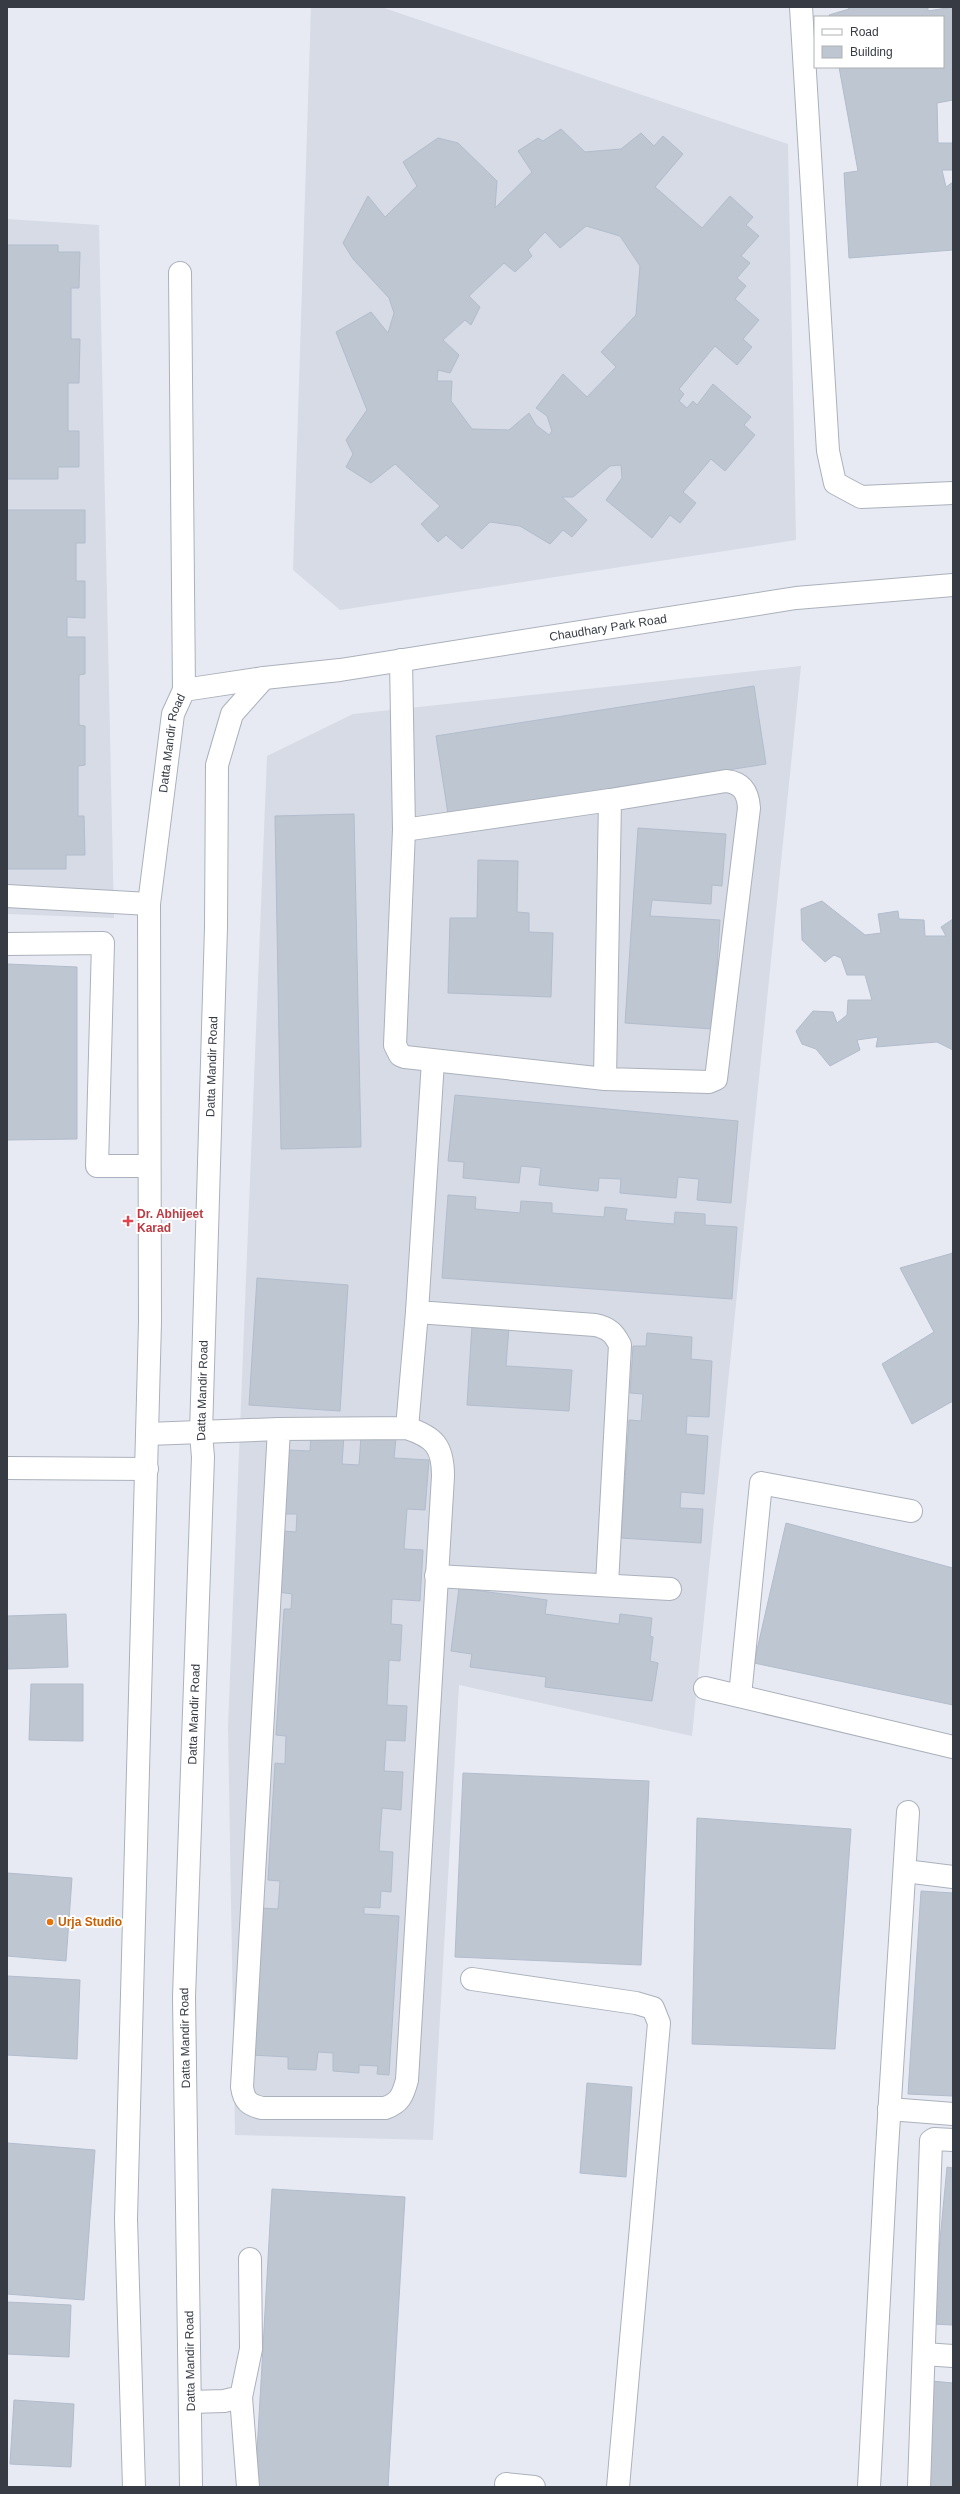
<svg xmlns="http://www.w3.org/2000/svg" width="960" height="2494" viewBox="0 0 960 2494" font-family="Helvetica,sans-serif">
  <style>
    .residential { fill: #d6dbe5 }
    .building { fill: #bec6d2; stroke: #b2bccc; fill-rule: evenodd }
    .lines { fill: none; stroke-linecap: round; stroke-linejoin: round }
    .minor-casing { stroke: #abb1bc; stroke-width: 24 }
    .minor { stroke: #fff; stroke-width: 22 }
    .health-dot { fill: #e0444e; stroke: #fff; stroke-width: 1.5 }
    .food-dot { fill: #e8710a; stroke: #fff; stroke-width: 1.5 }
    .labels { text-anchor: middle; stroke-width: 4; stroke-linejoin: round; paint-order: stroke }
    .street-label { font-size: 12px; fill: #373c44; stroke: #fff }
    .health-label { font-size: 12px; font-weight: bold; fill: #be3a42; stroke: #fff; text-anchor: start }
    .food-label { font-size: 12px; font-weight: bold; fill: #c56008; stroke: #fff; text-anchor: start }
  </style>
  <rect width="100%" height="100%" fill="#e7eaf2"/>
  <g class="residential">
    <polygon points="311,7 381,7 788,144 796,540 340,610 293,570"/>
    <polygon points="7,219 99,225 114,918 7,914"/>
    <polygon points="801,666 692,1736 459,1685 433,2140 235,2135 228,1727 267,756 353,714"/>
  </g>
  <g class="building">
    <polygon points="848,7 928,7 928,11 953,7 953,100 937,103 938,143 953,143 953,170 942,170 946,187 953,182 953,250 849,258 844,173 858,171 839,67 943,67 943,17 830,17 829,15 849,9"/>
    <path d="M561,129L585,152L621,149L641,133L654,146L663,136L683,154L655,187L702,228L730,196L753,217L746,225L759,236L741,256L750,263L737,278L746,286L735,299L759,320L743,339L752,347L737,365L715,346L679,389L684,394L679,401L687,408L693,401L697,405L713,384L751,417L744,425L755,435L725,471L711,459L683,492L696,503L680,523L670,515L652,538L606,500L622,478L621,465L610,466L573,497H562L587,520L572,537L563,530L550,544L520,526L490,522L462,549L446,535L438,542L421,524L440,506L395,464L371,483L346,467L353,454L346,440L367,410L336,332L371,312L388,333L394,313L389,298L353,259L343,243L368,196L385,217L417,186L403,162L438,138L458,143L497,181L495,208L532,172L518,151L538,138L543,141ZM586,226L620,236L640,266L636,315L601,352L616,367L587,397L563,374L536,408L547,416L552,431L549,435L536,425L529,413L509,430L472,429L451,401L452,381H437L438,370L450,373L459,355L443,340L465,320L471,325L480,307L469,296L504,263L515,272L532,256L528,250L545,232L560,248Z"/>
    <polygon points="7,245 58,245 58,252 80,252 79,288 71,288 71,339 80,339 79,383 68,383 68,431 79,431 79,467 58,467 58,479 7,479"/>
    <polygon points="7,510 85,510 85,543 76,543 76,581 85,581 85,618 67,617 67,637 85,637 85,674 79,675 79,725 85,726 85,765 78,766 78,816 84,816 85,855 66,855 66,869 7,869"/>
    <polygon points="754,686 766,764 448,814 436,736"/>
    <polygon points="354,814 361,1147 281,1149 275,816"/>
    <polygon points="638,828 726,834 722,886 712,885 711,904 652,900 650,916 720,920 713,1029 625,1023"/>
    <polygon points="478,860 518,861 517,912 529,913 529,932 553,933 551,997 448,993 450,918 477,918"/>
    <polygon points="822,901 865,935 881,933 878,914 898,911 899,919 924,920 925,936 946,936 941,927 953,919 953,1050 937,1042 876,1047 878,1037 857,1040 860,1050 830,1066 816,1049 802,1044 796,1031 813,1011 833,1012 837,1023 847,1015 848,1000 872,1000 865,975 847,975 841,958 834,955 825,962 802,940 801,909"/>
    <polygon points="7,964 77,967 77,1139 7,1140"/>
    <polygon points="455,1095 738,1121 731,1203 697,1200 699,1179 678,1177 676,1198 620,1193 621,1179 599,1178 598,1191 539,1185 541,1168 521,1166 519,1183 463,1178 464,1162 448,1161"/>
    <polygon points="448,1195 476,1197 475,1209 520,1213 521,1201 552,1203 552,1213 604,1217 605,1207 627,1209 625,1220 674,1224 675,1212 705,1214 705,1225 737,1227 732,1299 442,1278"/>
    <polygon points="953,1253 953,1401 912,1424 882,1364 934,1332 900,1268"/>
    <polygon points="257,1278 348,1285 340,1411 249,1405"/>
    <polygon points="472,1325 509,1327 506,1366 572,1370 569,1411 467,1405"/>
    <polygon points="647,1333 692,1337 691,1359 712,1361 709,1417 687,1416 686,1434 708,1436 704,1494 681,1492 680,1508 703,1509 701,1543 621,1538 629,1420 641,1421 643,1394 630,1393 633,1346 646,1346"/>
    <polygon points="311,1433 344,1435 342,1464 359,1465 361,1436 396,1438 394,1458 429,1460 425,1510 407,1509 404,1549 423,1550 420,1601 392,1599 391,1624 402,1625 400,1661 389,1660 387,1705 407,1706 405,1741 386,1740 384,1771 403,1772 401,1810 382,1808 379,1851 393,1852 391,1892 381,1891 380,1908 364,1907 364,1914 399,1916 389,2075 377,2074 378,2066 359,2065 359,2073 333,2071 333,2053 318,2052 316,2070 288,2069 288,2057 252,2055 261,1908 278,1909 280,1881 268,1880 275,1763 285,1764 286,1736 276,1735 284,1609 291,1609 292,1594 279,1592 283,1531 296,1532 297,1514 284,1514 288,1450 310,1451"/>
    <polygon points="786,1523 953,1568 953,1705 754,1663"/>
    <polygon points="459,1588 547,1600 545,1614 619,1624 620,1614 652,1618 650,1636 653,1637 650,1661 658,1663 652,1701 545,1687 546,1677 470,1667 472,1654 451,1651"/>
    <polygon points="66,1614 68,1667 8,1669 7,1616"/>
    <polygon points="31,1684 83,1684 83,1741 29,1740"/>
    <polygon points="463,1773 649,1781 641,1965 455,1957"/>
    <polygon points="697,1818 851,1829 835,2049 692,2044"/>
    <polygon points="7,1873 72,1878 66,1961 7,1956"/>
    <polygon points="921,1891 953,1893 953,2096 908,2094"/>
    <polygon points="7,1976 80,1980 77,2059 7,2055"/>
    <polygon points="587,2083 632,2087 626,2177 580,2173"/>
    <polygon points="7,2143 95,2150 84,2300 7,2294"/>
    <polygon points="947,2167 953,2168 953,2325 932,2324"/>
    <polygon points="272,2189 405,2197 388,2487 255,2487"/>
    <polygon points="7,2302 71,2305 69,2357 7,2354"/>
    <polygon points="931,2381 953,2383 953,2487 927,2487"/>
    <polygon points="14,2400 74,2404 71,2467 10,2464"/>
  </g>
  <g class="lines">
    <g class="minor-casing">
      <g id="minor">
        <polyline points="801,7 828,451 835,483 861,497 953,493"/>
        <polyline points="180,273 184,690"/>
        <path d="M401,660L404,830L395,1045L400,1055L405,1057L605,1079L610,800L726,781C743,783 748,793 749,808L716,1079L709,1082L605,1079"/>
        <polyline points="404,830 610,800"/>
        <polyline points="7,896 149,904"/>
        <polyline points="7,944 103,943 97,1166 149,1166"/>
        <path d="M433,1061L417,1312L595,1325C609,1328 614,1333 620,1345L607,1584"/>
        <path d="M407,1428L279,1429L242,2087C244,2101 249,2105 262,2108H385C400,2103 403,2095 407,2080L443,1476C443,1446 434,1437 407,1428L417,1312"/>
        <polyline points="148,1434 279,1429"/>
        <polyline points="7,1468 147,1469"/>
        <polyline points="436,1576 670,1589"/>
        <polyline points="705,1688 953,1747"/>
        <polyline points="740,1696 761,1483 911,1511"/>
        <polyline points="905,1871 953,1877"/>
        <polyline points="472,1979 636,2003 653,2008 659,2023 618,2487"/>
        <polyline points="889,2109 953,2114"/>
        <polyline points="924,2354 953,2356"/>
        <polyline points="241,2397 248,2487"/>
        <polyline points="190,2402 224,2401 241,2397 251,2349 250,2259"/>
        <polyline points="506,2484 534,2487"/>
        <path id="s1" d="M134,2487L126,2219L150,1322L149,904L173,714L184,690L264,678L340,670L796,598L953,585"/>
        <path id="s2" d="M191,2487L184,1997L203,1457L201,1434L216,927L217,765L232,714L264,678"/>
        <polyline points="869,2487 886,2165 908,1812"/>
        <polyline points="919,2487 931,2141 934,2139 953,2140"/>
      </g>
    </g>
    <use href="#minor" class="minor"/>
  </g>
  <path class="health-dot" d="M126 1215h4v4h4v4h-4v4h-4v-4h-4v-4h4z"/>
  <circle class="food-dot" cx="50" cy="1922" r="4"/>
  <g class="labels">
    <g class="street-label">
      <text dy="4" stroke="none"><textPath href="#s1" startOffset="2230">Chaudhary Park Road</textPath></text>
      <text dy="4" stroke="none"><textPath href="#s1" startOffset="1746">Datta Mandir Road</textPath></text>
      <text dy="4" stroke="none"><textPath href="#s2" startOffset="1421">Datta Mandir Road</textPath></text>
      <text dy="4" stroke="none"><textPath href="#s2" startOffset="1097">Datta Mandir Road</textPath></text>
      <text dy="4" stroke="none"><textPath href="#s2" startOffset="773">Datta Mandir Road</textPath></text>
      <text transform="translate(185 2038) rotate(-91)" y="4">Datta Mandir Road</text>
      <text transform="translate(190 2361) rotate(-91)" y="4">Datta Mandir Road</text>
    </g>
    <g class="health-label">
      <text x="137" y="1218">Dr. Abhijeet<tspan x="137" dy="14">Karad</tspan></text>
    </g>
    <g class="food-label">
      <text x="58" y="1926">Urja Studio</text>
    </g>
  </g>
  <rect width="960" height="2494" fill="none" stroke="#373c44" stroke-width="16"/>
  <rect x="814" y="16" width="130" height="52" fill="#ffffff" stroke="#afb1b4"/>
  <rect x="822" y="29" width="20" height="6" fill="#ffffff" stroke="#afb1b4"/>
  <text x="850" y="36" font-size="12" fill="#373c44">Road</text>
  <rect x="822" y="46" width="20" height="12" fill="#bec6d2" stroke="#afb1b4"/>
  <text x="850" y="56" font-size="12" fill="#373c44">Building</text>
</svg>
